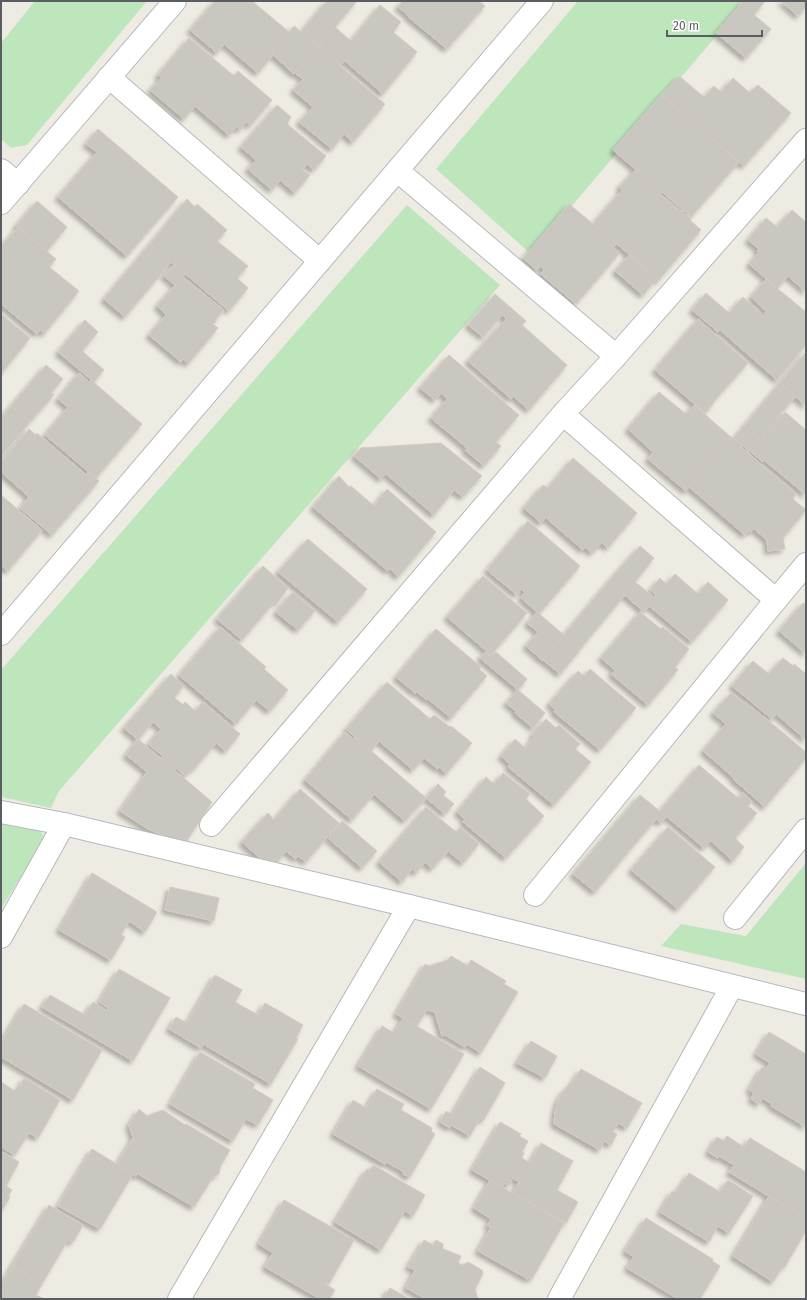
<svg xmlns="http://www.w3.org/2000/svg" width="807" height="1300" viewBox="0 0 807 1300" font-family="'Fira Sans',sans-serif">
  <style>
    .green { fill: #bee6bd }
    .building { fill: #cac7c1; stroke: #d2ccc0; filter: url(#shadow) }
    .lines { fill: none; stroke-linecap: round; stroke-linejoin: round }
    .minor-casing { stroke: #b5b8bd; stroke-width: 24 }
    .minor { stroke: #fff; stroke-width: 22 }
  </style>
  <defs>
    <filter id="shadow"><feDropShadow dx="-3.5" dy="3.5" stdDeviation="2" flood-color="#0004"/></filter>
  </defs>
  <rect width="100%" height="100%" fill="#eeebe2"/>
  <g class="green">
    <polygon points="35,1 147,1 27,145 11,148 1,139 1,43"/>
    <polygon points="578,1 746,1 531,254 436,169"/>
    <polygon points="407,205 500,285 59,791 51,808 1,797 1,670"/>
    <polygon points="1,820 38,828 43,835 44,839 1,909"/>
    <polygon points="806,863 806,979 661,946 681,924 746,936"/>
  </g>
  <g class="building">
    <polygon points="215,1 252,1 289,32 271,53 273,55 258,73 224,44 217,53 190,30"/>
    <polygon points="327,1 357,1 319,46 301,32"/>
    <polygon points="403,1 479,1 485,6 447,49 411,19 408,17 409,16 398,7"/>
    <polygon points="743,1 765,1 754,15 771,29 746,58 716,33"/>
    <polygon points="781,1 806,1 806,7 798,16"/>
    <polygon points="380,5 401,22 393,32 417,52 383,94 345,61 341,65 319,46 335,27 351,41"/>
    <polygon points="294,26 319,46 294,74 271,53"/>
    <polygon points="189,38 234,76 238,71 272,100 250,126 246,122 240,130 237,127 229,135 195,106 184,119 150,90 161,78 158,75 159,74"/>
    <polygon points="319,46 340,64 339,65 385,104 353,142 344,134 332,149 299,122 313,107 293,90 303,79 295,73"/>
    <polygon points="679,76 704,97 714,86 721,92 733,78 750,93 758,85 791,113 744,166 661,95"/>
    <polygon points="661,95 739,162 691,217 613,150"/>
    <polygon points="277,105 291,117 287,124 326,156 314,170 307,164 302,170 310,175 295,193 280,180 272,190 248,169 256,160 241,147"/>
    <polygon points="98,129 178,197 127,256 58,197 97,152 86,144"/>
    <polygon points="636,169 662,192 660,194 691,219 690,220 701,230 658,281 656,279 657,278 593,224 622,190 619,187"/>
    <polygon points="187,199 195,207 197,204 227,230 217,241 248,266 237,278 248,288 229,311 150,244"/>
    <polygon points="37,201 67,227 47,251 16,226"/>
    <polygon points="569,204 617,244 613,248 619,254 576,304 541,274 544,270 541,266 537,270 523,258"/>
    <polygon points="792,210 806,222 806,292 788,276 777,288 749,264 759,252 757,251 759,249 748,240 766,218 777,227"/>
    <polygon points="18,227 56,259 49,267 79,291 44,334 40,330 37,334 1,304 1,247"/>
    <polygon points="150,244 171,262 125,317 104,299"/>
    <polygon points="629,255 657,278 643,295 615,271"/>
    <polygon points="174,264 186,274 183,277 224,310 215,320 216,322 213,324 218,328 188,364 183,359 181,362 149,335 166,315 157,306 175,285 164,276"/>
    <polygon points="766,279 806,312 806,345 777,380 720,330 718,332 692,310 706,293 729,313 743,297 764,316 765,314 764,313 766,311 751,297"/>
    <polygon points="495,294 526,321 522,325 567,365 529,410 513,396 511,399 468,361 506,319 502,315 483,337 468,325"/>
    <polygon points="1,314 30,338 1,374"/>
    <polygon points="698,319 748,363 713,402 714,403 705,413 655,370"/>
    <polygon points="85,320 98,332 82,351 104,370 94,382 58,352"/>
    <polygon points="806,352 806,406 780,383"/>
    <polygon points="449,355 519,415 496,442 501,446 484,466 465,450 467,448 431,418 447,399 441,393 435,400 420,388"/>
    <polygon points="46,365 63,379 51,393 54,395 30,422 11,406"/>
    <polygon points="79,373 89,382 91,380 142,424 96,478 45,435 68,407 58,399"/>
    <polygon points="780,383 795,397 749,451 734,438"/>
    <polygon points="659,392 686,414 694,405 732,438 686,491 648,459 653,452 628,429"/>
    <polygon points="11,406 30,422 1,457 1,419"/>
    <polygon points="785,412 806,430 806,495 764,460 763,462 751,452"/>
    <polygon points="29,429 36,435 37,433 86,475 88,472 99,481 52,535 20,508 29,497 1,472 1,463"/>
    <polygon points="733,437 743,446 741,447 796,494 793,499 806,510 783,538 785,549 768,551 767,540 754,529 751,532 748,531 745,535 689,487"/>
    <polygon points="441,443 482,476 463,497 454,490 434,515 386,474 381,479 354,456 361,448"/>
    <polygon points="573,458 637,513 608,548 602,543 592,553 585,547 583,550 546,518 541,523 524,508 543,485 548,488"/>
    <polygon points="339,476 349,487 351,486 374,506 387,489 436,532 398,577 390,568 388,571 313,507"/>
    <polygon points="1,495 42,530 8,571 2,566 1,567"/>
    <polygon points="528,521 580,566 539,614 521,598 525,592 521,589 517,595 487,570"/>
    <polygon points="308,539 367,589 338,622 278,572"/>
    <polygon points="640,546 654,558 635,582 654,597 656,595 650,590 660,578 666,584 675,574 698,594 708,582 728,600 692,642 649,606 644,612 609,581"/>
    <polygon points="263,566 288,588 277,603 275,601 242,640 217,619"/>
    <polygon points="483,576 527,613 491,655 447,617"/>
    <polygon points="609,581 625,595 580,649 564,635"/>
    <polygon points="293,592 315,611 298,630 276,612"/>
    <polygon points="803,603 806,605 806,654 779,631"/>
    <polygon points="537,612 564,635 543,661 526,646 538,632 527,623"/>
    <polygon points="640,612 661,629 663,627 689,649 675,667 678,670 648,705 611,674 615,670 601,658"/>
    <polygon points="220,627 266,667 264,669 288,690 270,711 256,700 236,724 179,675"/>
    <polygon points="436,629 481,667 479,669 487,676 451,718 428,699 427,700 417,692 415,693 396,677"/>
    <polygon points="564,635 581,649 560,674 543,660"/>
    <polygon points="485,652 491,657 496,652 527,679 518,690 480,658"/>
    <polygon points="783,658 793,666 794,664 806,674 806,740 776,714 772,719 732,686 753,661 769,674"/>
    <polygon points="590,669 636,708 600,750 554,712 555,709 549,704 578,671 584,676"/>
    <polygon points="171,674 184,686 174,697 183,705 185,702 195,711 203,702 240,734 226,751 216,743 194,769 193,768 185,776 176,768 174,770 161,759 163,756 148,744 161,729 153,722 138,740 124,728"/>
    <polygon points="387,682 430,719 434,715 450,727 451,726 472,743 446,774 439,767 438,769 424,758 413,770 379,741 371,751 346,729"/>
    <polygon points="518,690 545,713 533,728 515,713 516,711 506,703"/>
    <polygon points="731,693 744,703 745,702 763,717 763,716 806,752 806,758 765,807 733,779 734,778 703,751 726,724 713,713"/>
    <polygon points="546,719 556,728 559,725 580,744 575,749 591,762 554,805 508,767 510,764 501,756 515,739 525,748 534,736 532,735"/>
    <polygon points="345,732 353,739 355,737 426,798 405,821 374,794 352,820 305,780"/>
    <polygon points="138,739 212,802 186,842 173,839 148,829 120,811 147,772 126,755"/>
    <polygon points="699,765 738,798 743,792 752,801 748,806 757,813 735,838 744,847 733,861 711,841 704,848 660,811"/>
    <polygon points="503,773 530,794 526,799 544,816 506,858 463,822 465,819 457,812 486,777 494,784"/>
    <polygon points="438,784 446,792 443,795 454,804 445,814 426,798"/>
    <polygon points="300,789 339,823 306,862 298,856 296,859 286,851 278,861 276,859 275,861 263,861 242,842 268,813 274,820"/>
    <polygon points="640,795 667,817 661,823 656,819 595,892 573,874"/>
    <polygon points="426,807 456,832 460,827 479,844 463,863 448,851 432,869 425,862 416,873 412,869 402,882 379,862"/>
    <polygon points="342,821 377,851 362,868 329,839 331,834"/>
    <polygon points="668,827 715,867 678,909 631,870"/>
    <polygon points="92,873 157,912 145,932 129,921 121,935 125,937 111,960 59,930"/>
    <polygon points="170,887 219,898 214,921 165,910"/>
    <polygon points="451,956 468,966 471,960 506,981 504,984 518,992 481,1053 467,1044 465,1047 445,1035 442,1036 435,1012 427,1010 417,1026 396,1014 425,964 429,966 448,960"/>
    <polygon points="119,969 170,998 133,1061 42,1007 50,995 85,1015 93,1002 106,1010 108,1008 99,1002"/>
    <polygon points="215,975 242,990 235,1002 258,1015 265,1003 303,1025 296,1038 298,1039 271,1084 203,1044 201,1048 169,1029 176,1017 187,1023"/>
    <polygon points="24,1004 102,1050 73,1100 1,1057 1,1043"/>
    <polygon points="403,1018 464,1054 431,1109 358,1066 382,1026 394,1033"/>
    <polygon points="769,1032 806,1054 806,1127 771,1106 772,1104 762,1098 759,1104 751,1099 754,1093 749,1090 762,1067 765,1070 770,1063 756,1054"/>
    <polygon points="531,1041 557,1056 545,1078 517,1063"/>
    <polygon points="200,1052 255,1084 253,1088 273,1100 258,1125 246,1119 233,1141 170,1104"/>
    <polygon points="480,1067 505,1083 483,1121 480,1118 470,1136 451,1125 450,1128 440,1122 446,1111 452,1115"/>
    <polygon points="581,1069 642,1103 627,1128 618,1123 613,1132 617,1134 611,1145 604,1141 600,1150 554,1124 555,1112 558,1100 562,1093 572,1083"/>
    <polygon points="24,1078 60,1100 38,1138 29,1133 15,1155 1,1147 1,1082 15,1091 17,1087 19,1088"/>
    <polygon points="377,1089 404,1104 401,1110 432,1128 431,1131 435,1134 410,1177 403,1174 404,1172 386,1162 385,1164 333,1134 353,1100 366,1108"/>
    <polygon points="139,1109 147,1116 163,1110 185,1125 186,1124 230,1150 220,1167 219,1174 213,1177 194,1207 138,1174 136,1176 117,1164 133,1138 129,1125"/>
    <polygon points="500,1122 521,1134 519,1136 528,1141 522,1152 524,1153 522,1158 530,1163 541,1143 573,1161 557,1190 578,1202 566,1223 512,1193 519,1182 509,1176 508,1178 512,1180 509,1186 505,1183 502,1187 472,1170"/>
    <polygon points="727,1136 744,1147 750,1138 806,1172 806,1219 729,1172 734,1165 719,1156 718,1158 708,1152 717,1137 724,1141"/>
    <polygon points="92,1149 133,1174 100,1229 58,1206"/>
    <polygon points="1,1151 19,1162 6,1186 12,1190 8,1196 10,1197 1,1212"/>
    <polygon points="373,1165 425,1195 413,1216 405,1211 381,1250 335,1222 367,1169 370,1171"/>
    <polygon points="689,1173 720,1192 728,1180 753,1196 729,1233 718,1226 712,1236 712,1237 709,1242 660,1212 672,1191 676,1193"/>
    <polygon points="490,1180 564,1223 532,1279 529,1277 528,1279 478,1251 491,1227 487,1226 491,1219 474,1208"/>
    <polygon points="769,1196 806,1219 806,1231 784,1268 782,1267 773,1282 733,1256"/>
    <polygon points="284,1200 354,1240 329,1284 325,1283 325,1284 335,1290 329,1299 320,1299 265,1267 273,1253 259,1244"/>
    <polygon points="49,1205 83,1225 73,1242 68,1240 42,1284 12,1266"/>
    <polygon points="646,1218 711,1258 713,1259 712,1261 720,1266 700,1299 678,1299 627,1268 634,1257 625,1251"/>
    <polygon points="424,1240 433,1245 436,1240 443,1244 443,1249 461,1256 458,1263 463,1265 468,1262 482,1270 483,1274 475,1289 478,1299 426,1299 406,1288 415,1270 408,1267"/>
    <polygon points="12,1266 42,1284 36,1295 44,1299 4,1299 1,1297 1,1286"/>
    <polygon points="390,1288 406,1297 410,1299 383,1299"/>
  </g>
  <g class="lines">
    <g class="minor-casing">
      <g id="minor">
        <polyline points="109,77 320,261"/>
        <polyline points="1,170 18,184"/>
        <polyline points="398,171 616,356"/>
        <polyline points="1,203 175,1"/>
        <polyline points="563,414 776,600"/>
        <polyline points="1,634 542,1"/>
        <polyline points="1,812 64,824 409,906 806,1004"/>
        <polyline points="211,825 563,414 616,356 806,140"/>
        <polyline points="535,895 776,600 806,564"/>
        <polyline points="735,918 806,830"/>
        <polyline points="1,937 64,824"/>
        <polyline points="179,1299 409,906"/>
        <polyline points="559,1299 732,986"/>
      </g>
    </g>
    <use href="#minor" class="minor"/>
  </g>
  <rect width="807" height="1300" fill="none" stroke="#5a5e63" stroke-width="4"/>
  <path d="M667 30v6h95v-6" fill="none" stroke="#5a5e63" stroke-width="2"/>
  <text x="673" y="30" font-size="12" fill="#5a5e63" stroke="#ffffff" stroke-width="3" paint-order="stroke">20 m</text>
</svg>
